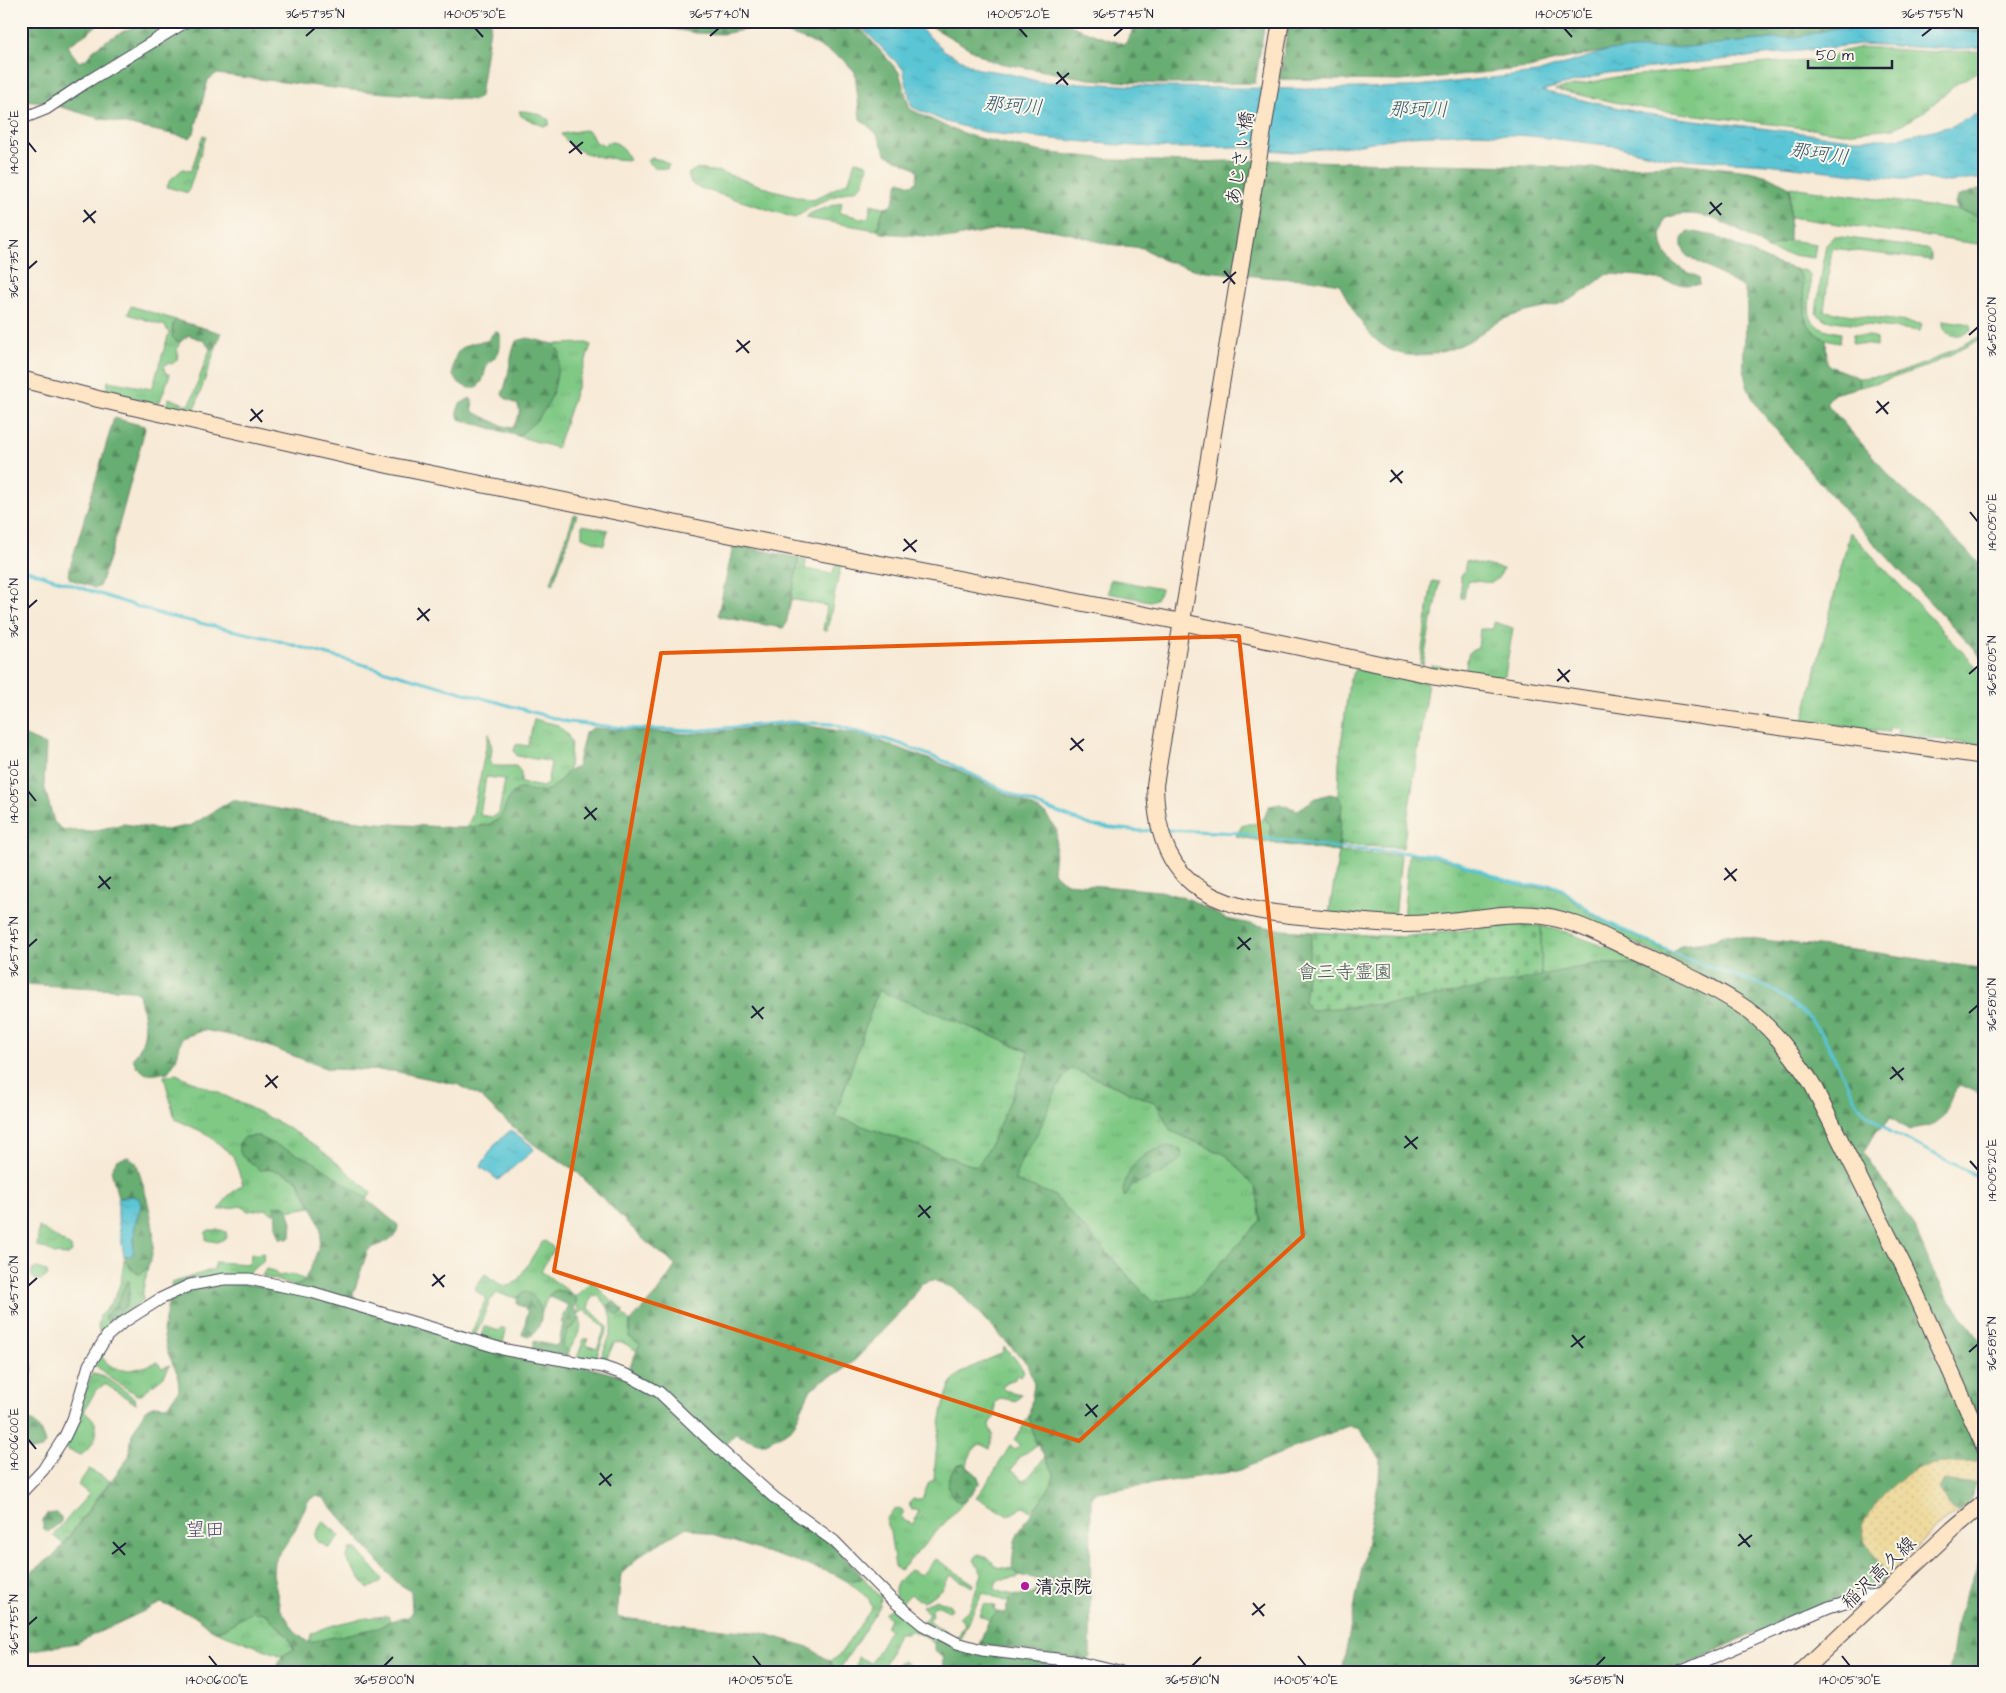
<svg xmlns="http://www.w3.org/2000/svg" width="2006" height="1693" viewBox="0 0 2006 1693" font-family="'Architects Daughter','Klee One',sans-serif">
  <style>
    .grass { fill: url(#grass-tufts); stroke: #517660; fill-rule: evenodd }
    .forest { fill: url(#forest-firs); stroke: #456856; fill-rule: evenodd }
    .sand { fill: url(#sand-dots); stroke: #887e6c }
    .cemetery { fill: url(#cemetery-stones); stroke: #517660 }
    .water { fill: url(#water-ripples); stroke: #3e7488 }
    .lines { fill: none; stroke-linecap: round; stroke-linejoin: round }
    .stream { stroke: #5ac5d4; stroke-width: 3 }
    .street-casing { stroke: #424052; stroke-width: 13 }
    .secondary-casing { stroke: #424052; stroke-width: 18 }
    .street { stroke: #fff; stroke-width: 11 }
    .secondary { stroke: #fde5c5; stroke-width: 16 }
    .marked { fill: none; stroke: #e8590c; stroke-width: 4; stroke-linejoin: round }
    .ticks { fill: none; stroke: #22223b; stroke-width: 2 }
    .poi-dot { fill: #b5179e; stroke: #fbf7ec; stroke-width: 2 }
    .labels { text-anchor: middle; stroke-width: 4; stroke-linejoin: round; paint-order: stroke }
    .street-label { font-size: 19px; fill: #22223b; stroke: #fbf7ec }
    .park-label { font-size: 19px; fill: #435c55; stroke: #fbf7ec }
    .poi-label { font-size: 19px; font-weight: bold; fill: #22223b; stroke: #fbf7ec; text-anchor: start }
    .water-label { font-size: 20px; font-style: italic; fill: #365b71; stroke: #fbf7ec }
    .neighbourhood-label { font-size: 20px; fill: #545176; stroke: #fbf7ec }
    .neatline { fill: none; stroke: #22223b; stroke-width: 2 }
    .ticks-label { font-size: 12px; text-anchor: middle; fill: #22223b }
  </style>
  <defs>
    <pattern id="grass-tufts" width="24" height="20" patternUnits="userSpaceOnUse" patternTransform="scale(1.25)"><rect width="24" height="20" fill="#80c985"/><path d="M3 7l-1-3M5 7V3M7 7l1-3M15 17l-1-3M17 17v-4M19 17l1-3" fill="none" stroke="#6eac74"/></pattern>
    <pattern id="forest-firs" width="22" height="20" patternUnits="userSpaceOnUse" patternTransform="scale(1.25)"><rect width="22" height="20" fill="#68ad72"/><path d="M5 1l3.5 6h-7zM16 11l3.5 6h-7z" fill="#558c5f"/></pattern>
    <pattern id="sand-dots" width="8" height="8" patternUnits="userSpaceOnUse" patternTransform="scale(1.25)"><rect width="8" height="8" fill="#eeda9e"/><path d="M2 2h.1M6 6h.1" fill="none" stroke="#ccbb89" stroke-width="1.8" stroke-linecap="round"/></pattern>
    <pattern id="cemetery-stones" width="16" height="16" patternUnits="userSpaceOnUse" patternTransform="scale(1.25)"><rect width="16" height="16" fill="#80c985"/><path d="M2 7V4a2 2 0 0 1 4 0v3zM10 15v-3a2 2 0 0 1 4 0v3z" fill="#6eac74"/></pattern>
    <pattern id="water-ripples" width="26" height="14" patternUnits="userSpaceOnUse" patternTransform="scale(1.25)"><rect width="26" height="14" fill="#5ac5d4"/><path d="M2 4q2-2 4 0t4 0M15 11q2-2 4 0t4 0" fill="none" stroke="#4ea9b7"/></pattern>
  </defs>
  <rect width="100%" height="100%" fill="#fbf7ec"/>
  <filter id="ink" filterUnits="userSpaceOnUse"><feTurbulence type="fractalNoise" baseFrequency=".02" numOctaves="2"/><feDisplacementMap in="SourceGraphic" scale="10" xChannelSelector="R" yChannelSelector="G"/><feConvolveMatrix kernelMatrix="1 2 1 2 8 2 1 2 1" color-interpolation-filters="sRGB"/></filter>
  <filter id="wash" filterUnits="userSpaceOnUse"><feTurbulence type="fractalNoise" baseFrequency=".0096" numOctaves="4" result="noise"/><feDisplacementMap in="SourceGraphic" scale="20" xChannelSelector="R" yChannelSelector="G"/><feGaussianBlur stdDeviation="1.12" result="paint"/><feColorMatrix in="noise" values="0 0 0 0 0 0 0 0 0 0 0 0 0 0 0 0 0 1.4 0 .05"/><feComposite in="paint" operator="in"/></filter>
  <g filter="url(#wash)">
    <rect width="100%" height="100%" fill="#f7ead6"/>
    <g class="grass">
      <polygon points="1861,47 1934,52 1985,51 1985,68 1959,82 1921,114 1894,128 1844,133 1648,109 1555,90 1616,77 1779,62 1824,61 1841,52"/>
      <path d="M519,111C529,111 541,113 549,120V125L543,126L521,116Z"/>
      <path d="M584,130L590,132L595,142L604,145C616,136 625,150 629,160C604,158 576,157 561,134Z"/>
      <polygon points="203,135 206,136 188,193 167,187 170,180 183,169 191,171"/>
      <polygon points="652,158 662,160 669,165 667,169 656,168 647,161"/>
      <path d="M855,161L865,163L868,166L864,182L858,189C840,192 810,207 795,218L694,186L690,182L688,174L696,169L721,172L773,190L813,200L849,181Z"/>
      <polygon points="1790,187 1958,210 1985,218 1985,245 1790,217"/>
      <polygon points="842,202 840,213 866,219 869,216 871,204 884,207 877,230 805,218 811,213"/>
      <polygon points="1834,236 1927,249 1931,254 1931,260 1832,248 1824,311 1922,324 1920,331 1825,320 1816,313 1826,244"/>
      <polygon points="1789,240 1816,244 1814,258 1783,254 1767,249"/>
      <path d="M1795,269L1806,271L1810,275C1813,309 1796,325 1841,333L1840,342C1786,335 1816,297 1795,269Z"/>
      <path d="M131,306L176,320C171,325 171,334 175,340L180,342L177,349L178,353L177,360L172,364L167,363L164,367L165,372L170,375L160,401L156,404L107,392L108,381L152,389L169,333L165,326L128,314Z"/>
      <path d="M1943,320L1970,324L1972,327L1971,331C1958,338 1942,338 1943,320Z"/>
      <polygon points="1853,334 1875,337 1877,339 1877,346 1852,343"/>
      <polygon points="1985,334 1985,337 1928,366 1887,380 1860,387 1858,378 1893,375 1926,363"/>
      <polygon points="587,343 591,345 557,448 518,436 538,419 560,353 554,344"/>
      <polygon points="216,347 194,411 166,406 169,398 187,405 190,404 210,349"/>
      <polygon points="574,515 577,515 553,584 551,583"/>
      <polygon points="582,525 608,530 604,545 582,537"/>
      <polygon points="1850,532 1985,676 1985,746 1898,734 1898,729 1890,727 1888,732 1803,721"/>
      <polygon points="799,558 806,560 805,569 832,574 836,564 841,565 827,631 823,630 827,606 791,599"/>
      <path d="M1466,561L1503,569C1494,591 1484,579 1467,581L1464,598H1461V575L1464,573Z"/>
      <path d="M1110,579L1161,589C1159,597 1157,599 1150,601L1108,593Z"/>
      <path d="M1432,581L1439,582C1438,592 1436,612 1431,621L1423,665L1420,664Z"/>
      <polygon points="1494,622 1513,628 1505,675 1501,678 1431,668 1431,665 1465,670 1469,652 1478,648 1480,629 1493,629"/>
      <polygon points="1355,669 1428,683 1403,848 1339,845 1342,802 1338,796 1339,762 1349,682"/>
      <path d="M534,719L558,725L567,734L571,742L569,770L555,787L543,792L521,789L514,792L501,818L489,824L466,828L472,816L489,733L492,749L490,762L493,766H516L521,772V783L543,787L547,784L551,763L548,761L517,756L514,751L516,744L528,746ZM486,777L505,779L499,813L493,817L480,815Z"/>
      <polygon points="1264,818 1270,825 1272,843 1236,836 1243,824 1254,824"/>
      <polygon points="1339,852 1401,855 1395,919 1329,913"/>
      <polygon points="1409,854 1425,855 1447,860 1527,888 1550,887 1561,890 1588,913 1670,953 1664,957 1591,923 1403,919"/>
      <polygon points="1541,926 1566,932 1649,964 1596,964 1541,976"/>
      <polygon points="878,990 1156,1103 1171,1131 1226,1155 1257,1188 1261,1220 1190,1296 1152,1302 1054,1195 835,1116"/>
      <path d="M176,1074C214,1091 252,1107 288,1128C318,1145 344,1169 371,1192L367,1199L341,1182L258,1136L245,1137L238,1144L271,1168L297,1179L311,1207L288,1211L286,1207L275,1206L274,1213H271L267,1209L248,1211L241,1206L219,1210L228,1196L243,1184L233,1156L207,1134L175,1119L164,1076Z"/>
      <polygon points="39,1227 71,1247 72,1252 68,1255 54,1254 47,1249 37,1247"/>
      <polygon points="209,1230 221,1230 226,1232 227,1238 217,1242 206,1240 206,1232"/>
      <polygon points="545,1241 554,1248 541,1271 571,1293 556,1290 548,1296 541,1314 524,1292 517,1298 497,1293 490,1301 475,1336 471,1334 486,1298 476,1291 476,1286 485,1274 501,1285 510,1286 518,1280 541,1243"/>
      <polygon points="264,1253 263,1262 245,1275 171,1288 172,1283 214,1269 215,1262 250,1264 251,1254"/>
      <path d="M124,1259L131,1269L140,1274L148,1267L143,1290V1300L120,1317L100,1336L98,1327L100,1315C117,1301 123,1280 124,1259ZM126,1283L115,1318L104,1317L117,1303Z"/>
      <polygon points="37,1268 46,1271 48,1275 42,1280 35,1280 32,1276 32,1270"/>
      <polygon points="266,1269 274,1271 278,1276 292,1274 305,1280 303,1283 295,1286 262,1276"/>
      <path d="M590,1282H593L630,1322V1337L640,1344L637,1351L622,1342L614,1343L606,1360L611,1363L610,1366L599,1362C610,1335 622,1319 598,1295L592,1297L588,1307L608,1327L595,1361L577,1358L584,1339H588L585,1345L597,1349L605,1328L585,1310L578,1314L576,1296Z"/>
      <path d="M580,1318C584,1329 574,1341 569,1351L562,1344L569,1329L574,1326Z"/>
      <polygon points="484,1326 499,1331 501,1328 506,1330 503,1343 481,1337"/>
      <path d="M1004,1347L1014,1357L1024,1371L1021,1376L1018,1374L1015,1379L1002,1385L1004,1390L1021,1394L1016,1401L1001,1398L995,1403V1416L989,1426L993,1435L990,1449L980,1444C972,1449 968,1458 967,1467L964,1464L956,1466L948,1479L960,1502L965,1501L900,1571L895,1567L890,1532L887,1526L886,1519L895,1509H899L904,1512L901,1516L905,1521L913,1524L919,1511L911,1509L909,1503L913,1499H922L929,1482L934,1480C935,1457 941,1394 955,1378C962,1370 992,1358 1003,1353Z"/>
      <path d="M104,1351L102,1357C117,1378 138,1369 157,1362L162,1368L170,1365L164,1376L140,1395H137L109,1377L94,1364Z"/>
      <polygon points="26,1361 32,1365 33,1372 25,1378 21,1377 21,1362"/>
      <path d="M92,1374C107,1375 123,1390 135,1399L136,1404L105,1384L96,1390L84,1411C104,1424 98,1443 81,1455L68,1450L65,1445Z"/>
      <path d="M1029,1416L1037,1445L1020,1457L1012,1469L1022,1480L1027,1479L1045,1457C1048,1462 1054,1470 1054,1476C1054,1488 1039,1502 1031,1511L1023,1507L1008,1516L976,1497L989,1480L1010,1446L1015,1450L1020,1445L1015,1440Z"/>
      <polygon points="89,1469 110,1481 63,1544 53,1535 89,1494 78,1485"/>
      <polygon points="323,1521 340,1536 329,1548 317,1541 315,1535"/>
      <polygon points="350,1549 357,1549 382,1578 381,1582 368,1589 346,1559"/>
      <path d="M978,1554L990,1559L996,1567L1012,1569L1019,1575L1017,1578L1000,1579L996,1583L995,1589L1003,1593L1016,1595L1008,1602C999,1600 991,1594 982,1593L960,1639L957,1638L965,1624L959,1617L969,1610L982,1574L974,1560Z"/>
      <path d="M936,1559L974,1584L972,1587L951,1575C946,1579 945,1583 941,1589C937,1594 929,1598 923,1601L915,1598L911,1594L901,1604C888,1590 898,1580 910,1570L921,1575Z"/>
      <polygon points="862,1576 881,1598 880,1606 838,1672 835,1672 830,1661 838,1657 872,1608 869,1599 847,1581 861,1579"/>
      <polygon points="936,1599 950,1605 951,1609 949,1611 939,1606 933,1607 931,1611 932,1615 929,1620 937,1627 947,1631 945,1634 924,1621 929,1614 922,1606"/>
      <polygon points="984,1604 995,1606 994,1610 997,1612 989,1620 979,1615"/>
      <path d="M892,1607L896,1608L913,1625L938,1638L934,1644L926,1637L910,1630L908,1633H898L882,1672C873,1672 863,1670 856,1665L858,1657L871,1663L890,1629L886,1627L890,1618L884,1614Z"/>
      <polygon points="252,1612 265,1613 288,1637 294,1650 282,1656 215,1631 223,1629"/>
      <path d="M388,1616L390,1621L378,1628L309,1643L311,1634C331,1623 366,1617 388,1616Z"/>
      <polygon points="903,1661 908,1664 905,1672 895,1672 899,1662"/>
    </g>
    <g class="forest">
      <path d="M21,21H101L89,32L67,46L79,62C91,58 89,54 97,47C114,35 132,26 152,21H491L480,96L475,100L350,90L216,74L208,80L194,133L190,138L98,118L44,102L21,100Z"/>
      <path d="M655,21H854L899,72L910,109L949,128L974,137L1042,152L1120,160L1194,162L1267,160L1608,168L1688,164L1749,171L1768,176L1790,187L1789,240L1767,249C1739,229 1699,203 1664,219C1655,251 1670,266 1699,277L1700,284L1684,285L1641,276L1607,274C1592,285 1578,298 1559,304C1541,310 1522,311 1504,319C1491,324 1481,334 1469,341C1454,349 1438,354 1422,355C1376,360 1358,318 1339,284L1311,279L1275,278L1197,270L1163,260L1143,248L1107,244L1068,233L1033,227H1007L952,238L881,233L877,230L884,207C896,206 895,194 898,184L900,181L911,185L916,183L918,173L916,168L887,155L876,133L860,119L855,72L843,59L809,41L774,29H749L722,34L696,33L667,28Z"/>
      <polygon points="927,21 1060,21 1106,39 1125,44 1139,21 1265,21 1255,83 1158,84 1089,79 993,62 934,28"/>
      <polygon points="1289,21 1985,21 1985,33 1861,22 1802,36 1687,47 1609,50 1563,59 1529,68 1400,81 1279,79"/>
      <polygon points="1985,187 1985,218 1958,210 1955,204 1957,197"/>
      <path d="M1688,231L1715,236L1774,263L1795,269L1802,277L1806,322L1816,334L1826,340L1827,362L1832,367L1855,376L1858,378L1860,387L1833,394L1826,403L1897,484L1965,549L1985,570V661C1917,587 1845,517 1783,438C1770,422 1751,403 1746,382C1738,351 1753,318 1744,288L1687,256L1682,246V239Z"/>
      <polygon points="176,320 221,333 216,347 210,349 204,341 189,335 180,342 176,341 172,337 173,323"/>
      <path d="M495,331L500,334C501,340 501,351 496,356C494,359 490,361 488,364C485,368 485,374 483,379C476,395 461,387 453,376C452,350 462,343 487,341Z"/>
      <path d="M528,338L554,344L560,353C555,393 552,411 518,436L459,419L457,412L460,404L470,398L472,400L473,412C487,417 499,427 513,428L520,413L518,405L505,398L502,394C510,376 509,358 516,341Z"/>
      <polygon points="114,418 144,426 145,429 115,540 99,587 95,588 70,579 68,574"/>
      <polygon points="736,545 799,558 786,625 783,628 720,617 718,614 733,547"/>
      <path d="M796,724L860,734L956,769L1045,813L1057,831L1053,872L1066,883L1160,891L1191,900L1226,919L1283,930L1312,932L1304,1002L1311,1010L1404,1002L1596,964H1649L1668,955L1681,945L1713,941L1724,934L1772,941L1872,952L1985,969V1096L1961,1085C1948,1093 1950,1114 1937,1122C1930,1127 1917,1127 1909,1130L1891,1118L1876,1132L1863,1152L1915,1227L1931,1267L1948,1298L1985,1347V1444L1977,1447L1979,1462L1938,1464L1886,1572L1888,1577L1875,1589L1850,1596L1751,1634L1671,1672H1342L1379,1479L1380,1458L1358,1427L1348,1426L1237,1471L1097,1492L1091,1496L1090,1657L1086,1660L979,1644L989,1620L997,1612L1005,1613C1013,1584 1019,1602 1036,1592L1037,1579L1019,1575L1012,1569C1013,1560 1013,1549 1015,1541C1021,1521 1055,1489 1054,1473L1035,1441L1029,1416L1034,1384L1027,1364L956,1289L933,1280L922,1283L905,1307L853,1362L842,1371L825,1379L811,1389L794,1425L790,1430L766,1443H758L735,1434L718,1453L831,1543L862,1576L861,1579L847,1581L834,1574L687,1527L646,1551L621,1574L617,1616L620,1618L763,1633L808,1647L830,1661L835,1672H274L282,1656L294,1649L288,1637L265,1613L252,1612L223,1629L215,1631L208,1627L197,1617L161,1603L76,1643L21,1652V1574L27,1575L56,1554L129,1457L132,1434L141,1417L148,1408L155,1405L167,1406L179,1390L178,1375L167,1351L163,1331L168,1303L173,1297L191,1287L226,1281L286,1290L303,1283C310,1268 321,1249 321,1232C321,1225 303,1185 297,1180C289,1173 270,1168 261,1170L241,1155L238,1144L245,1137L257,1136L314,1162L363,1196L398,1225L397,1233L389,1240L368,1250L353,1294L360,1308L625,1377L640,1344L629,1337L630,1322L657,1293L676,1265L645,1241L576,1171L536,1146L504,1119L481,1097L459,1085L393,1071L328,1069L249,1039L204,1030L182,1038L176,1060L168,1072L146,1074L136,1066L133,1058C151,1035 144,1020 139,994L132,990L21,984V734L46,745L44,785L54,822L63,830L92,831L124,824L166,830L192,825L232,800C296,813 361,824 427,826C447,827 468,830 488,825C508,819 502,801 515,791C524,785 535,794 545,791C559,787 563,772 577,767L585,733L593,728L690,734ZM878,990L1029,1051L1015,1090L989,1147L977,1167L835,1116ZM1071,1068L1156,1103L1171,1131L1226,1155L1256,1188L1261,1220L1190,1296L1152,1302L1054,1195L1015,1181C1017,1161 1034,1142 1042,1124C1052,1102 1055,1087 1071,1068ZM315,1496L324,1498L396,1582L411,1591L412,1613L408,1617L390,1621L378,1628L319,1640L309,1643L296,1633L280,1608L273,1574L274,1561L294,1532L308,1501Z"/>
      <polygon points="1330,794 1338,796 1342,801 1339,852 1272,843 1270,825 1264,818 1269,806 1280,804 1298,810 1316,798"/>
      <path d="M1168,1146L1181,1149L1182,1158L1162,1173L1131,1186L1128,1193L1124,1197C1122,1188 1124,1185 1127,1177C1136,1157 1148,1152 1168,1146Z"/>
      <path d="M128,1157L136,1162C144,1190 163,1239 148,1266C147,1269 142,1272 140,1274L131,1269L124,1256L133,1254L135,1224L139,1216L132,1196L118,1198L111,1170L117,1160Z"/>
      <polygon points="282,1205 287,1207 292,1222 291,1236 288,1239 280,1238 276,1227 275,1206"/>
      <path d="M129,1281C132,1298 125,1315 107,1320L104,1318L117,1303L126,1283Z"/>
      <path d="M556,1290C569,1294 581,1291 574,1309L580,1318L574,1326L569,1329L562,1344L569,1351L567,1356L532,1350L534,1341L555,1346L559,1343L563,1324L561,1322L568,1307L566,1304L548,1296Z"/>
      <path d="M524,1291C544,1299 547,1323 531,1336L522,1335L528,1312L524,1307L518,1305C515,1299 520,1296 524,1291Z"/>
      <polygon points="614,1301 624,1311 619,1316 609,1309 609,1305"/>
      <path d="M23,1416C37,1422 40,1429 45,1443L42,1449L30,1451L21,1443V1418Z"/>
      <path d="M964,1464L977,1475L980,1482L965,1501L960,1502C944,1494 946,1478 956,1466Z"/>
      <polygon points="1945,1480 1976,1484 1971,1498 1958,1512 1949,1505 1938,1489"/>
      <polygon points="56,1513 61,1517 61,1522 48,1532 43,1528 43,1520 46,1514"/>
      <polygon points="1985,1546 1985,1672 1946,1672 1950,1668 1958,1618"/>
      <polygon points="938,1638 973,1650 1061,1665 1060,1672 942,1672 943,1658 936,1652 934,1644"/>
    </g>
    <path class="sand" d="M1979,1462L1976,1484L1944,1480L1939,1489L1949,1505L1958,1512L1934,1530L1888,1577L1886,1572L1865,1542L1862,1523C1876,1504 1894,1479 1917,1469C1935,1461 1960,1463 1979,1462Z"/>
    <polygon class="cemetery" points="1519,924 1541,926 1541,976 1404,1002 1311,1010 1304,1002 1312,932 1402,937"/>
    <g class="water">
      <polygon points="855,21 912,21 945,51 978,69 1006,73 1041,82 1083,83 1159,87 1309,89 1409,87 1537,73 1609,50 1687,47 1802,36 1861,22 1985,33 1985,47 1952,49 1860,44 1608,73 1541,91 1646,114 1850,139 1892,139 1952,126 1985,110 1985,178 1949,182 1927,179 1900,179 1767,164 1667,158 1615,146 1531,136 1478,133 1407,136 1349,146 1292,152 1238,147 1171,148 1119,145 989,133 946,122 912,107 903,69"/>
      <polygon points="511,1130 531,1145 534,1150 498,1180 481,1167 482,1164 496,1143"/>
      <polygon points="132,1196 139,1198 141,1205 135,1224 133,1255 124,1256 118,1219 118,1198"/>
    </g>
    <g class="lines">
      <g class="stream">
        <polyline points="21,568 163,615 268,638 568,722 624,728 694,731 789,722 831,724 898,743 949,763 1022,799 1093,826 1140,831 1156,830"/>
        <polyline points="1167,830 1241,833 1263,838 1347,849 1426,854 1446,858 1507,881 1527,886 1551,885 1562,889 1589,911 1607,922 1684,958 1766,986 1787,999 1809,1018 1824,1037 1857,1103 1868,1115 1891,1132 1985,1180"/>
      </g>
    </g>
  </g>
  <g filter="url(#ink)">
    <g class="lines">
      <g class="street-casing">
        <g id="street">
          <polyline points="21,119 46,109 85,83 187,21"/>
          <polyline points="21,1493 43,1470 65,1436 73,1419 89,1365 107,1336 122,1323 160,1299 190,1285 224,1279 249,1279 311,1292 506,1350 603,1367 629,1376 659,1392 707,1438 776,1499 834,1541 890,1598 923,1625 957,1643 982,1650 1073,1661 1119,1672"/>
          <polyline points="1680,1672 1829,1607 1861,1597 1884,1594"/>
        </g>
      </g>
      <g class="secondary-casing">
        <g id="secondary">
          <path d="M1281,21L1155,785C1157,899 1227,910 1322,918C1358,921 1394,926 1429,923C1467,921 1506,910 1544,916C1577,921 1606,938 1636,952C1670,968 1707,983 1739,1004C1769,1023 1791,1053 1811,1082L1904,1267L1985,1448"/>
          <polyline points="21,379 98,399 388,465 756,540 1182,622 1431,675 1638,707 1985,756"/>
          <polyline points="1801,1672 1953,1529 1985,1502"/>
        </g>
      </g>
      <use href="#street" class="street"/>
      <use href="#secondary" class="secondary"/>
    </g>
  </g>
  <path class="marked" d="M1239,636L1303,1236L1079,1441L554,1271L661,653Z"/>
  <path class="ticks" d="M475,28L483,37M1019,28L1027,37M1564,28L1572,37M306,36L315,28M710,36L719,28M1114,36L1123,28M1922,36L1932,28M1057,72L1068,85M1056,84L1069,73M570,141L582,154M28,142L36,152M569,153L583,142M1710,202L1721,215M84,210L95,223M1709,214L1722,203M83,222L96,211M28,269L37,261M1224,271L1235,284M1223,283L1236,272M1969,335L1978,327M737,340L749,353M736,352L750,341M1877,401L1888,414M251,409L262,422M1876,413L1889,402M250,421L263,410M1391,470L1402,483M1390,482L1403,471M1970,512L1978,522M904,539L916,552M903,551L917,540M28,608L37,600M418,608L429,621M417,620L430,609M1558,669L1569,682M1969,674L1978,666M1557,681L1570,670M1071,738L1083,751M1070,750L1084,739M28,791L36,801M585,807L596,820M584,819L597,808M1725,868L1736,881M99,876L110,889M1724,880L1737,869M98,888L111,877M1238,937L1250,950M28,947L37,939M1237,949L1251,938M752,1006L763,1019M1969,1013L1978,1005M751,1018L764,1007M1892,1067L1903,1080M266,1075L277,1088M1890,1079L1904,1068M265,1087L278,1076M1405,1136L1417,1149M1404,1148L1418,1137M1970,1161L1978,1170M919,1205L930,1218M918,1217L931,1206M433,1274L444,1287M28,1286L37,1278M432,1286L445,1275M1572,1335L1583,1348M1571,1347L1585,1336M1969,1352L1978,1344M1086,1404L1097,1417M1085,1416L1098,1405M28,1439L36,1449M600,1473L611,1486M599,1485L612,1474M1739,1534L1750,1547M113,1542L125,1555M1738,1546L1752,1535M112,1554L126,1543M1253,1603L1264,1616M1252,1615L1265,1604M28,1625L37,1617M209,1656L217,1666M753,1656L761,1666M1298,1656L1306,1666M1842,1656L1850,1666M384,1666L393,1657M1192,1666L1201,1657M1596,1666L1605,1657"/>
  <circle class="poi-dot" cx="1025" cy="1586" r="5"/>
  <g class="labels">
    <g class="street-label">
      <text transform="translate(1239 158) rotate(-81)" y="7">あじさい橋</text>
      <text transform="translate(1878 1572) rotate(-44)" y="7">稲沢高久線</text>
    </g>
    <g class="park-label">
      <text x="1345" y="978">會三寺霊園</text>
    </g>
    <g class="poi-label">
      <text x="1035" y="1593">清涼院</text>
    </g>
    <g class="water-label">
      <text transform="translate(1013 105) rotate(4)" y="7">那珂川</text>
      <text x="1418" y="116">那珂川</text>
      <text transform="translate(1819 153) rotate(8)" y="7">那珂川</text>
    </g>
    <g class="neighbourhood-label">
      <text x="205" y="1536">望田</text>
    </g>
  </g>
  <rect width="2006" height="1693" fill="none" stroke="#fbf7ec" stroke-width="55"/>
  <path d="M1808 60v8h84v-8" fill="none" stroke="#22223b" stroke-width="2.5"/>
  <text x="1816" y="60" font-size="15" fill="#22223b" stroke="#fbf7ec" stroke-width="4" paint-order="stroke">50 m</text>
  <rect x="28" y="28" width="1950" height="1638" class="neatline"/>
  <g class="ticks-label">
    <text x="315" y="18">36°57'35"N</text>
    <text x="475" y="18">140°05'30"E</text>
    <text x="719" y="18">36°57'40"N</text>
    <text x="1019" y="18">140°05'20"E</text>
    <text x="1123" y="18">36°57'45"N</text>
    <text x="1564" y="18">140°05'10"E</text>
    <text x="1932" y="18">36°57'55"N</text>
    <text transform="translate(14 142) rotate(-90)" y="4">140°05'40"E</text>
    <text transform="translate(14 269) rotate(-90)" y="4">36°57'35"N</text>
    <text transform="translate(1992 327) rotate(-90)" y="4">36°58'00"N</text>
    <text transform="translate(1992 522) rotate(-90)" y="4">140°05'10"E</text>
    <text transform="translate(14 608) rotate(-90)" y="4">36°57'40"N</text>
    <text transform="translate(1992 666) rotate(-90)" y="4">36°58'05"N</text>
    <text transform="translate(14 791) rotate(-90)" y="4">140°05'50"E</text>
    <text transform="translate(14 947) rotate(-90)" y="4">36°57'45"N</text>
    <text transform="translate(1992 1005) rotate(-90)" y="4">36°58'10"N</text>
    <text transform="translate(1992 1170) rotate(-90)" y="4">140°05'20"E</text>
    <text transform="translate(14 1286) rotate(-90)" y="4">36°57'50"N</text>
    <text transform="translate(1992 1344) rotate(-90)" y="4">36°58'15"N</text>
    <text transform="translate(14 1439) rotate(-90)" y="4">140°06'00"E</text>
    <text transform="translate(14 1625) rotate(-90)" y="4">36°57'55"N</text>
    <text x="217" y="1684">140°06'00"E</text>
    <text x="384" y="1684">36°58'00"N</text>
    <text x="761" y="1684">140°05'50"E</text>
    <text x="1192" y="1684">36°58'10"N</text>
    <text x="1306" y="1684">140°05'40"E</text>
    <text x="1596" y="1684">36°58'15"N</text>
    <text x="1850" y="1684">140°05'30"E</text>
  </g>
</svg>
